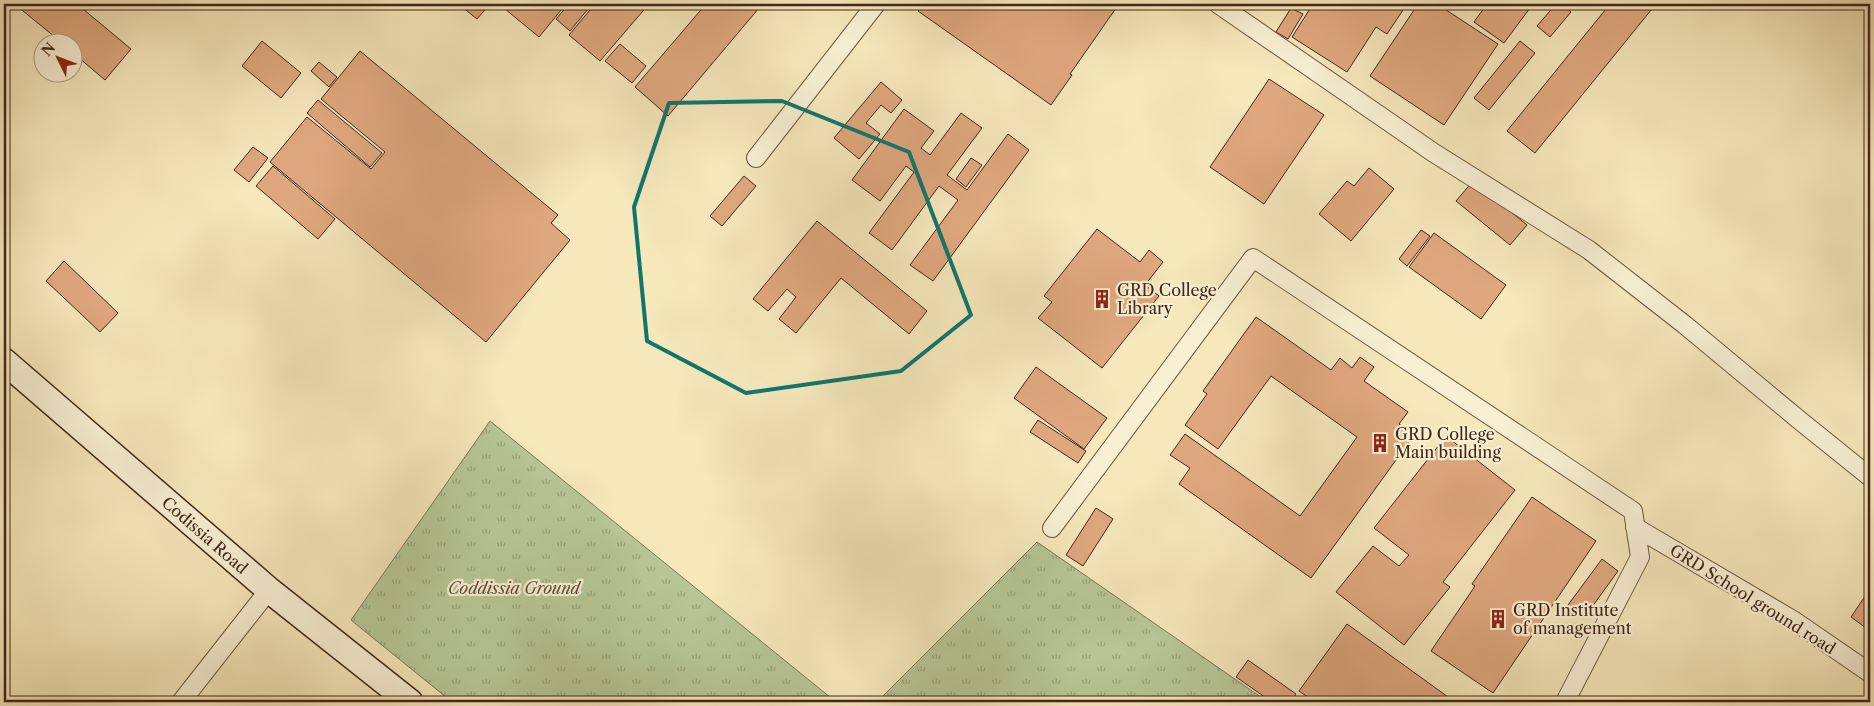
<svg xmlns="http://www.w3.org/2000/svg" width="1874" height="706" viewBox="0 0 1874 706" font-family="'Libre Caslon Text',serif">
  <style>
    .grass { fill: url(#grass-tufts); stroke: #7c7756 }
    .building { fill: #dfa77f; stroke: #412718 }
    .lines { fill: none; stroke-linecap: round; stroke-linejoin: round }
    .street-casing { stroke: #6e5741; stroke-width: 20 }
    .secondary-casing { stroke: #412718; stroke-width: 28 }
    .street { stroke: #f9f0d3; stroke-width: 18 }
    .secondary { stroke: #f9f0d3; stroke-width: 25 }
    .marked { fill: none; stroke: #0f766e; stroke-width: 4; stroke-linejoin: round }
    .labels { text-anchor: middle; stroke-width: 4.5; stroke-linejoin: round; paint-order: stroke }
    .poi-label { font-size: 16px; fill: #412718; stroke: #f9f0d3; text-anchor: start }
    .street-label { font-size: 16px; fill: #412718; stroke: #f9f0d3 }
    .park-label { font-size: 16px; font-style: italic; fill: #5e4f37; stroke: #f9f0d3 }
  </style>
  <defs>
    <pattern id="grass-tufts" width="24" height="20" patternUnits="userSpaceOnUse" patternTransform="scale(1.25)"><rect width="24" height="20" fill="#b6c795"/><path d="M3 7l-1-3M5 7V3M7 7l1-3M15 17l-1-3M17 17v-4M19 17l1-3" fill="none" stroke="#96a279"/></pattern>
  </defs>
  <rect width="100%" height="100%" fill="#f6e8bb"/>
  <filter id="stains"><feTurbulence type="fractalNoise" baseFrequency=".004" numOctaves="4"/><feColorMatrix values="0 0 0 0 .2 0 0 0 0 .09 0 0 0 0 .02 0 0 0 .5 -.17"/></filter>
  <radialGradient id="worn" r=".72"><stop offset=".6" stop-color="#630" stop-opacity="0"/><stop offset="1" stop-color="#630" stop-opacity=".3"/></radialGradient>
  <g class="grass">
    <polygon points="490,421 836,702 452,702 351,620"/>
    <polygon points="1037,542 1268,702 877,702"/>
  </g>
  <g class="building">
    <polygon points="19,4 77,4 131,49 105,80 72,52 72,42 61,42 17,6"/>
    <polygon points="463,4 490,4 477,19 461,6"/>
    <polygon points="499,4 566,4 539,37"/>
    <polygon points="569,4 583,4 588,9 570,31 556,19"/>
    <polygon points="595,4 649,4 600,61 569,35"/>
    <polygon points="706,4 754,4 759,8 668,116 635,87"/>
    <polygon points="923,4 1119,4 1070,74 1072,75 1051,105 918,11"/>
    <polygon points="1313,4 1393,4 1403,10 1387,34 1376,27 1347,72 1292,37"/>
    <polygon points="1418,4 1437,4 1498,44 1444,125 1370,76"/>
    <polygon points="1487,4 1524,4 1530,8 1504,43 1474,22"/>
    <polygon points="1556,4 1562,4 1571,12 1550,37 1537,26"/>
    <polygon points="1610,4 1656,4 1535,153 1507,131"/>
    <polygon points="1291,8 1303,14 1288,39 1276,32"/>
    <polygon points="262,41 301,73 281,98 242,66"/>
    <polygon points="1520,41 1535,53 1489,110 1474,98"/>
    <polygon points="620,44 646,66 632,83 605,61"/>
    <polygon points="360,51 558,215 551,223 570,240 486,342 270,162 307,117 371,169 385,152 321,99"/>
    <polygon points="319,62 337,77 329,87 311,71"/>
    <polygon points="1269,79 1324,115 1264,204 1210,167"/>
    <polygon points="881,82 902,100 891,113 881,105 866,123 880,134 859,159 834,138"/>
    <polygon points="318,100 382,153 370,167 307,113"/>
    <polygon points="904,109 934,131 921,148 930,155 961,113 982,128 947,175 967,190 1008,134 1029,150 933,281 910,265 958,200 939,186 892,250 869,233 914,172 906,166 880,201 852,180"/>
    <polygon points="253,147 268,158 249,182 234,170"/>
    <polygon points="971,158 982,165 966,187 956,179"/>
    <polygon points="273,166 335,219 318,239 256,186"/>
    <polygon points="1369,168 1394,189 1351,241 1319,214 1347,181 1354,186"/>
    <polygon points="744,176 756,186 722,226 710,216"/>
    <polygon points="1473,181 1527,225 1510,245 1456,201"/>
    <polygon points="817,221 927,311 909,334 841,278 796,333 779,319 796,297 787,289 768,311 753,299"/>
    <polygon points="1097,229 1140,262 1149,250 1163,262 1145,285 1159,296 1102,368 1038,318 1052,302 1044,296"/>
    <polygon points="1421,230 1430,236 1407,266 1399,259"/>
    <polygon points="1434,233 1506,285 1481,319 1409,267"/>
    <polygon points="64,261 118,313 100,332 46,281"/>
    <polygon points="1256,317 1331,370 1340,358 1352,368 1360,357 1374,367 1364,381 1408,412 1399,424 1414,435 1311,578 1179,484 1190,468 1170,455 1185,434 1300,516 1357,437 1271,376 1218,449 1185,425 1207,394 1203,391"/>
    <polygon points="1036,367 1107,418 1084,449 1014,398"/>
    <polygon points="1038,420 1086,451 1078,463 1030,432"/>
    <polygon points="1446,436 1515,490 1443,582 1450,587 1404,645 1336,592 1373,546 1399,566 1409,555 1374,528"/>
    <polygon points="1532,497 1596,541 1493,693 1431,651 1475,586 1472,584"/>
    <polygon points="1096,508 1113,519 1083,566 1066,555"/>
    <polygon points="1602,559 1618,571 1584,618 1568,605"/>
    <polygon points="1870,589 1870,631 1851,617"/>
    <polygon points="1347,624 1455,702 1315,702 1299,691"/>
    <polygon points="1248,660 1296,694 1290,702 1272,702 1236,677"/>
  </g>
  <g class="lines">
    <g class="street-casing">
      <g id="street">
        <polyline points="1218,4 1434,153 1589,250 1685,325 1798,419 1870,477"/>
        <polyline points="756,158 876,4"/>
        <polyline points="1635,527 1793,620 1870,673"/>
        <polyline points="1052,528 1253,258 1633,511 1640,557 1565,702"/>
        <polyline points="181,702 269,590"/>
      </g>
    </g>
    <g class="secondary-casing">
      <polyline id="secondary" points="4,361 269,590 410,702"/>
    </g>
    <use href="#street" class="street"/>
    <use href="#secondary" class="secondary"/>
  </g>
  <path class="marked" d="M782,101L909,152L971,315L901,371L746,393L647,341L634,207L669,103Z"/>
  <defs>
    <g id="building-bare" transform="scale(1.5)"><path d="M-4-6H4V6H1V3H-1V6H-4ZM-2.5-4.3h1.7v1.8h-1.7ZM.8-4.3h1.7v1.8H.8ZM-2.5-1h1.7V.8h-1.7ZM.8-1h1.7V.8H.8Z" fill="#8f2418" stroke="#f9f0d3" stroke-width="2.5" paint-order="stroke"/></g>
  </defs>
  <g fill-rule="evenodd">
    <use href="#building-bare" x="1102" y="299"/>
    <use href="#building-bare" x="1380" y="443"/>
    <use href="#building-bare" x="1498" y="619"/>
  </g>
  <g class="labels">
    <g class="poi-label">
      <text x="1117" y="296">GRD College<tspan x="1117" dy="18">Library</tspan></text>
      <text x="1395" y="440">GRD College<tspan x="1395" dy="18">Main building</tspan></text>
      <text x="1513" y="616">GRD Institute<tspan x="1513" dy="18">of management</tspan></text>
    </g>
    <g class="street-label">
      <text transform="translate(205 535) rotate(41)" y="6">Codissia Road</text>
      <text transform="translate(1753 599) rotate(32)" y="6">GRD School ground road</text>
    </g>
    <g class="park-label">
      <text x="514" y="594">Coddissia Ground</text>
    </g>
  </g>
  <rect width="1874" height="706" fill="none" stroke="#f6e8bb" stroke-width="20"/>
  <rect x="5" y="5" width="1864" height="696" fill="none" stroke="#412718" stroke-width="2.5"/>
  <rect x="10" y="10" width="1854" height="686" fill="none" stroke="#412718"/>
  <g transform="translate(58 58) rotate(312)"><circle r="24" fill="#f9f0d3" stroke="#afa088"/>
  <path d="M0-4L9 19L0 12L-9 19Z" fill="#8f2418"/>
  <text y="-8" font-size="14" font-weight="bold" text-anchor="middle" fill="#412718">N</text>
  </g>
  <rect width="100%" height="100%" filter="url(#stains)"/>
  <rect width="100%" height="100%" fill="url(#worn)"/>
</svg>
